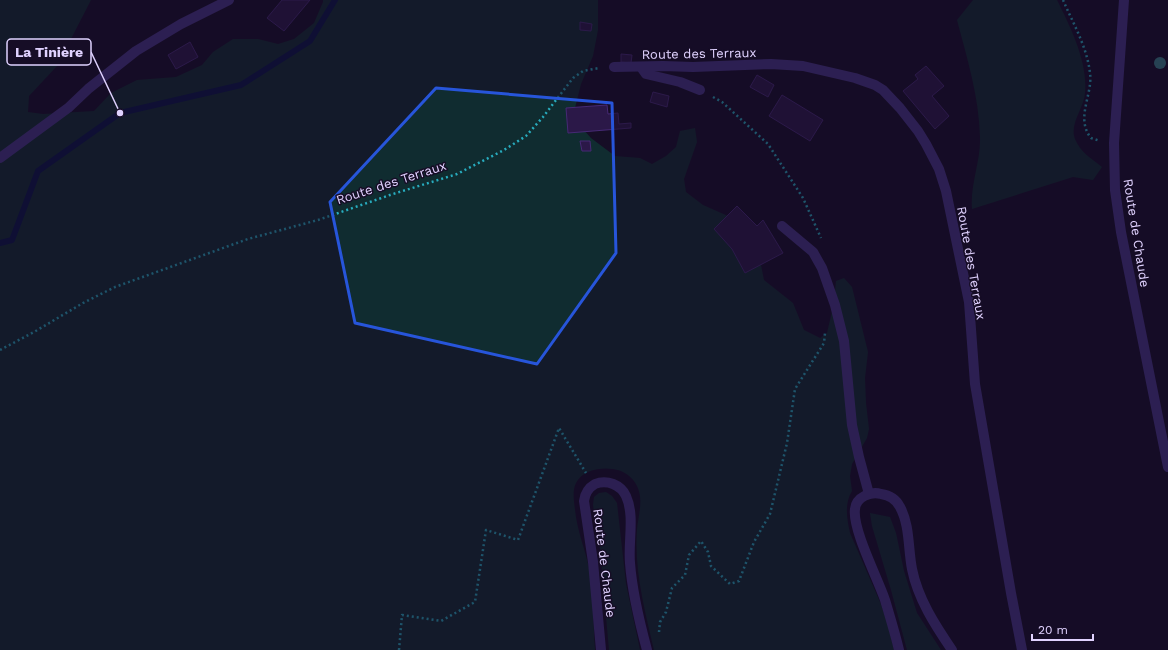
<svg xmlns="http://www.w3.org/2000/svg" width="1168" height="650" viewBox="0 0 1168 650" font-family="'Work Sans',sans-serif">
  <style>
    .green { fill: #102c30 }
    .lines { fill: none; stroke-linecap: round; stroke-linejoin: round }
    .stream { stroke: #071346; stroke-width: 6 }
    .building { fill: #2b1848; stroke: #462975 }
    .path { stroke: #28acbe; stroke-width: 2.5; stroke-dasharray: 2 3; stroke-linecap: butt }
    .lane { stroke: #483688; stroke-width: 10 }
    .street { stroke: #483688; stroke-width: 10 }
    .tree { fill: #3a848a }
    .marked { fill: none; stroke: #2755da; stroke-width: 3; stroke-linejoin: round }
    .labels { text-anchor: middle; stroke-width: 3; stroke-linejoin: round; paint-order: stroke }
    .street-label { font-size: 13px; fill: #e0d2ff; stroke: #160d26 }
    .leader { fill: none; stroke: #e0d2ff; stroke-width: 1.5 }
    .callout-dot { fill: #e0d2ff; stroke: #160d26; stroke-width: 1.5 }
    .callout { fill: #160d26; stroke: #e0d2ff; stroke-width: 1.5 }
    .callout-label { font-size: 14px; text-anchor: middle; font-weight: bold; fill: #e0d2ff }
  </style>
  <rect width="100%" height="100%" fill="#160d26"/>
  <g class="green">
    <path d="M0,0H91L57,66L29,96L28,112L43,114L94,111L111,93L137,80L176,77L202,65L213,52L233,39H258L278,44L294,39L314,23L323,2V0H598V30L593,56L581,84L574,112L583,129L591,138L615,156L640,158L652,164L666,156L676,147L680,131L695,128L697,142L684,179L686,192L703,205L728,216L754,252L761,265L764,280L793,303L804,330L820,338L827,333L834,303L836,281L844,278L852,287L868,352L865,378L866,403L869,429L867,438L852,464L850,476L852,491C844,504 847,519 850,533L880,602L887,621L894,650H654C645,611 634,571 637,530C638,516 644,500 637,486C633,477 623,470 613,469C601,467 582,470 576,483C572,491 574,501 575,510C577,530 585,549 589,568C594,595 593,623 595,650H0Z"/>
    <path d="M973,0H1057C1070,26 1088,62 1085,93C1084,108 1069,124 1075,139C1080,152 1092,159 1102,167L1093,180L1073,177L972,209C970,184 981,161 980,137C979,96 967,58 957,20Z"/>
    <polygon points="606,492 612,496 617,503 626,584 640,650 609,650 600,549 593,505 594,497 599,493"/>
    <polygon points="870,513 890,517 896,533 904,571 917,613 941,650 907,650 891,590 872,526"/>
  </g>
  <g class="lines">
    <polyline class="stream" points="0,243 12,240 38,171 120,113 241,85 310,41 335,0"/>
  </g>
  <g class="building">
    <polygon points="282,0 310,0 284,31 267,18"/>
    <polygon points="580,22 592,24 591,31 580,30"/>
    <polygon points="190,42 198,57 176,69 168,55"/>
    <polygon points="621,54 632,55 631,63 621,62"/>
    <polygon points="926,66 944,86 932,96 949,116 935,129 903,91 918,79 915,75"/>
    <polygon points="757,75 774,85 768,97 750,87"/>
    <polygon points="653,92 669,96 667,107 650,102"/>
    <polygon points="782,95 823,120 810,141 769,116"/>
    <polygon points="607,105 608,114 618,113 619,124 631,123 631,128 568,133 566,108"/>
    <polygon points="580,141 590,141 591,151 582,151"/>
    <polygon points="737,206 757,226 763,220 783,253 745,273 732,249 714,229"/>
  </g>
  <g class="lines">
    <g class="path">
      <path d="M1063,0C1073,23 1087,47 1090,73C1093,95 1075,118 1091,138L1100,141"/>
      <polyline points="713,97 722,102 768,144 803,198 821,238"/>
      <polyline points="0,350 34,332 83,303 115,287 248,239 318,220 390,195 457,174 504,150 526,136 543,117 573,78 583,71 599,68"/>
      <polyline points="659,632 660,622 666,612 672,588 685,575 689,555 701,541 708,552 711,566 730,584 739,581 754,542 770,514 787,443 795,389 824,343 825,333"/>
      <polyline points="399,650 402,615 441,621 475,602 486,530 518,540 559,428 586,473"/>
    </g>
    <g class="lane">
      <polyline points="641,67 646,74 680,82 700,90"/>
      <polyline points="782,226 813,252 822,268 835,305 844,341 852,425 859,457 869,494"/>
    </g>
    <g class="street">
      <polyline points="1124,0 1114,143 1115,190 1121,232 1168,467"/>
      <polyline points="614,67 663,66 693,67 771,64 803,66 855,78 875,85 883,90 900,108 918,131 926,144 939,169 946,191 969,302 975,384 1011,593 1022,650"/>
      <polyline points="0,158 68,108 88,89 136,51 181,24 229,0"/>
      <path d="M601,650L593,562L584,501C585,493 588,488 595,484C607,479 621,485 626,496C635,516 628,541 630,563C632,590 640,624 647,650"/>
      <path d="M899,650C895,633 890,617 885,600C878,579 852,529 855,509C856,497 871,491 881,494C889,495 896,499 900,507C910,525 908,549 912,569C918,599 935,625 952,650"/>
    </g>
  </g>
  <circle class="tree" cx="1160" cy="63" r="6"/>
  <path d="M0 0H1168V650H0ZM436,88L612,103L616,253L537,364L355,323L330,202Z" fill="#160d26" fill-opacity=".55" fill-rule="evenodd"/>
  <path class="marked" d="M436,88L612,103L616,253L537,364L355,323L330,202Z"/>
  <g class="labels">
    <g class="street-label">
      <text transform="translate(699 53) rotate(-1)" y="5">Route des Terraux</text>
      <text transform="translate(391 182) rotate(-18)" y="5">Route des Terraux</text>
      <text transform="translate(1137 233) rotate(81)" y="5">Route de Chaude</text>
      <text transform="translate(972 263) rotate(80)" y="5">Route des Terraux</text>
      <text transform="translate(605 563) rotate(83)" y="5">Route de Chaude</text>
    </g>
  </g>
  <path class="leader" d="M120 113L91 52"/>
  <circle class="callout-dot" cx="120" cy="113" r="4"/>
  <rect class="callout" x="7" y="39" width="84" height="26" rx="4"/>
  <g class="callout-label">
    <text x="49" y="57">La Tinière</text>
  </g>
  <path d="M1032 634v6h61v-6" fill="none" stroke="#e0d2ff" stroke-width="2"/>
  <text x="1038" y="634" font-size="12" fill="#e0d2ff" stroke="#160d26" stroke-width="3" paint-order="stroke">20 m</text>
</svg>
